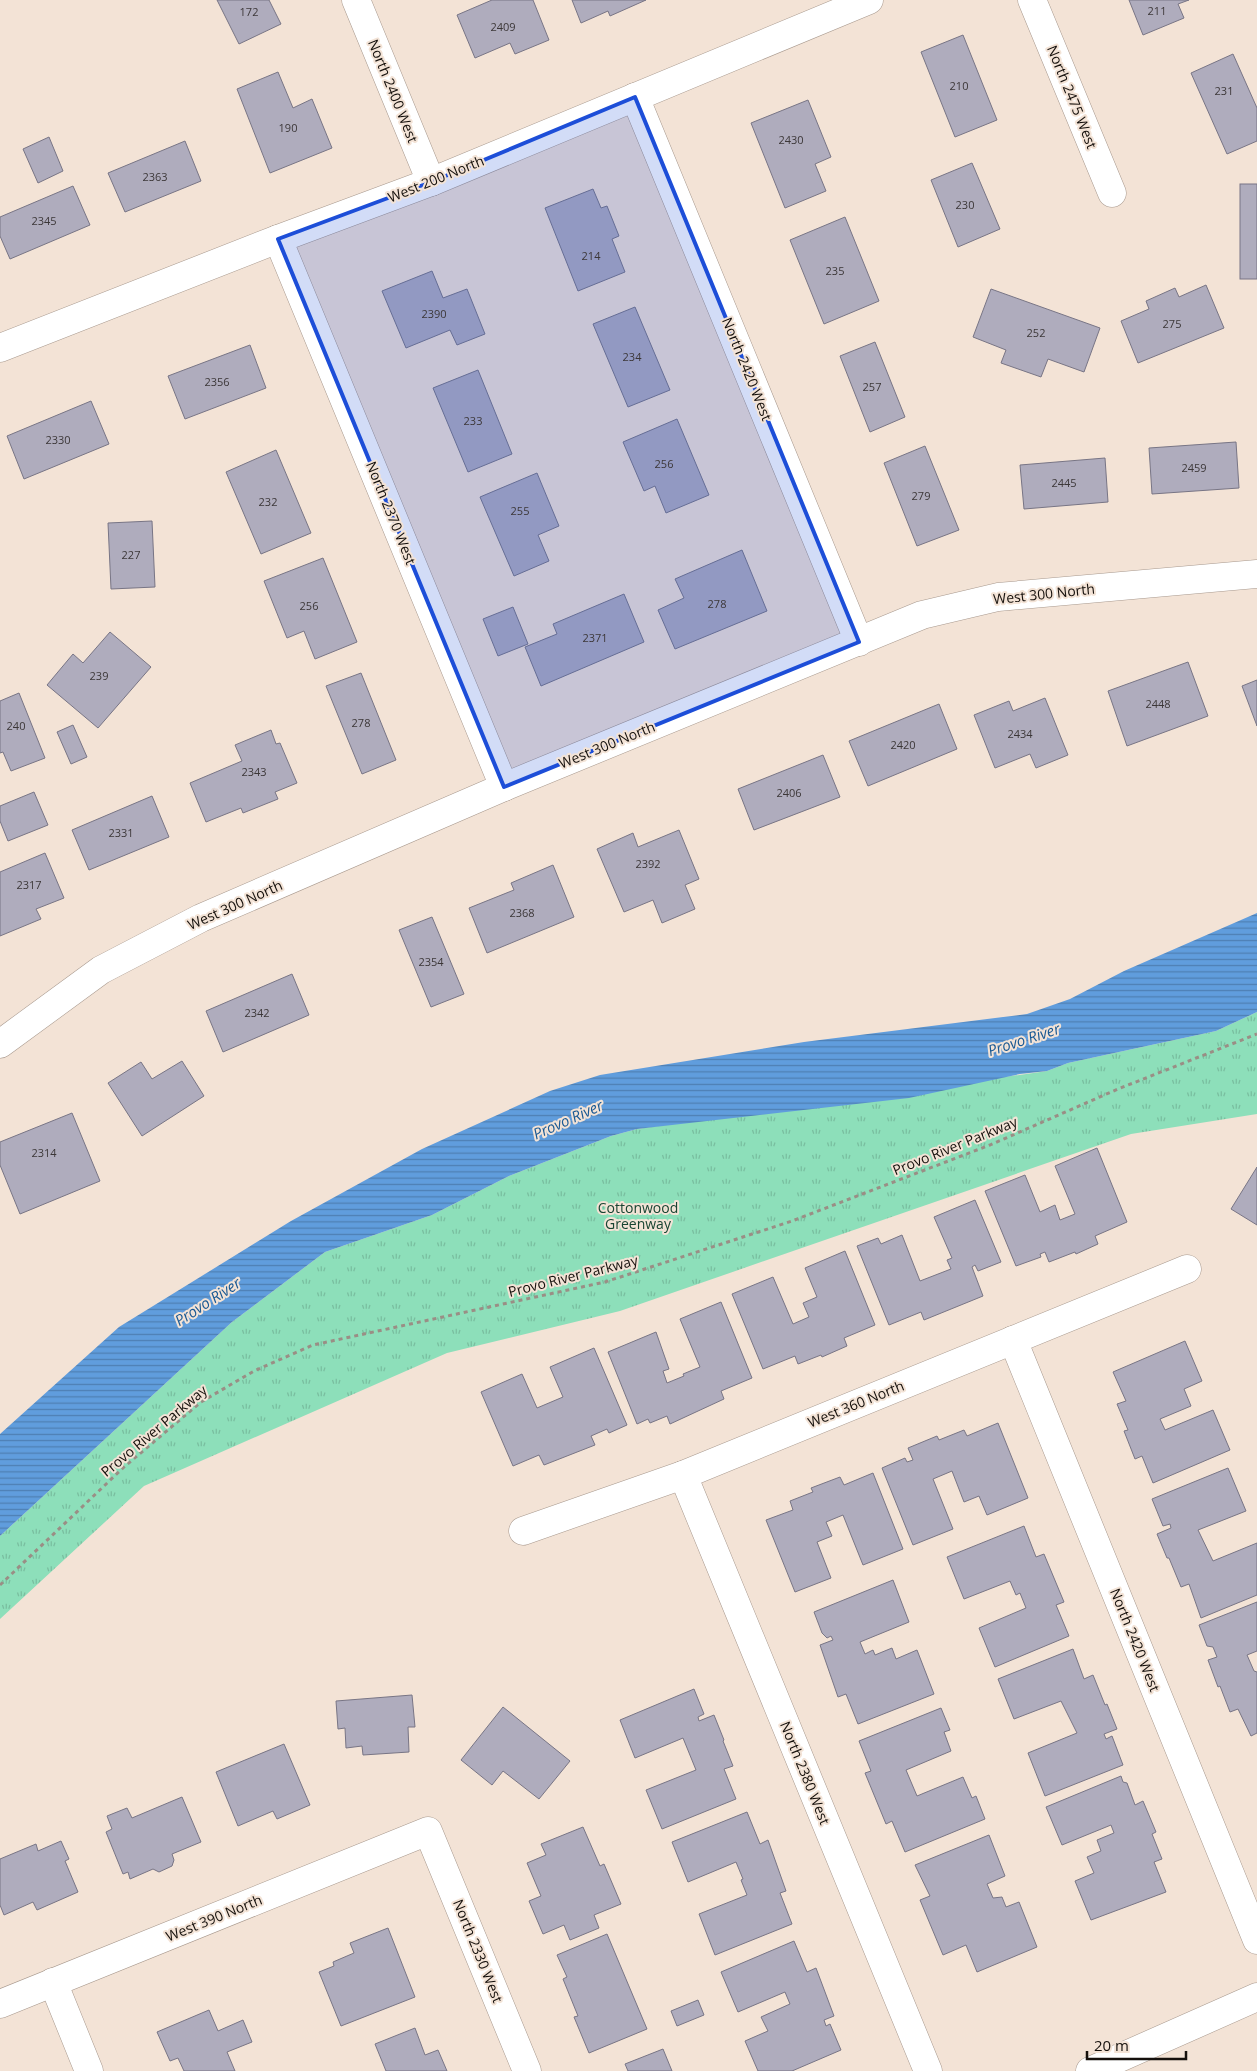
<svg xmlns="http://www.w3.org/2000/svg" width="1257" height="2071" viewBox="0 0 1257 2071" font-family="'Open Sans',sans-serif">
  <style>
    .park { fill: url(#park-tufts) }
    .water { fill: url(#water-rules) }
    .building { fill: #afacbd; stroke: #787585 }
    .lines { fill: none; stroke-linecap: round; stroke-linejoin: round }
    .minor-casing { stroke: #a8998e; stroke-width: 29 }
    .path { stroke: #9a8e85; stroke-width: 3; stroke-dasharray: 4 4; stroke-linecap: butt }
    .minor { stroke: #fff; stroke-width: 28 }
    .marked { fill: #1d4ed8; fill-opacity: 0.2; stroke: #1d4ed8; stroke-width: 4; stroke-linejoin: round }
    .labels { text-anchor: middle; stroke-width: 4; stroke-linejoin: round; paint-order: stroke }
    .number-label { font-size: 11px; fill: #3c3738 }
    .street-label { font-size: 14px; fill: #15100c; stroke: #f3e3d6 }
    .park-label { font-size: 14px; fill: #184432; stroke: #f3e3d6 }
    .water-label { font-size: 15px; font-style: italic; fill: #185893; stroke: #f3e3d6 }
  </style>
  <defs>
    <pattern id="park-tufts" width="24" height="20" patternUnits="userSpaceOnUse" patternTransform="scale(1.25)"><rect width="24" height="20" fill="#8ddfba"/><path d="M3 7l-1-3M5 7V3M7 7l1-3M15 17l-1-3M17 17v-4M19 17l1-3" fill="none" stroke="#79be9f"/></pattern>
    <pattern id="water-rules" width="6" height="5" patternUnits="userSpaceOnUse" patternTransform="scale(1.25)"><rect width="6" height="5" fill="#609ddd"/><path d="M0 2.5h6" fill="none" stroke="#4e7fb2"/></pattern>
  </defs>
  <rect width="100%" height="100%" fill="#f3e3d6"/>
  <polygon class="park" points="1257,1012 1257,1114 1131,1134 620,1311 447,1353 144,1486 0,1619 0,1536 232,1322 325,1252 432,1215 509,1176 611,1136 637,1129 1047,1071 1068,1063 1216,1031"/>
  <polygon class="water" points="1257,913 1257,1012 1216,1031 1068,1063 1047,1071 1020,1074 909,1098 637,1129 611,1136 509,1176 432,1215 325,1252 232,1322 0,1536 0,1434 119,1327 291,1221 422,1149 550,1091 600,1075 804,1042 1027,1014 1070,999 1124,971"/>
  <g class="building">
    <polygon points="217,0 269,0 281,24 239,44"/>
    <polygon points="492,0 533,0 549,40 515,54 510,43 475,58 457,15"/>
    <polygon points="572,0 646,0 610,16 608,11 581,23"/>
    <polygon points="1129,0 1189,0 1178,4 1184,18 1143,35"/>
    <polygon points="963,35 997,120 955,137 921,52"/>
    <polygon points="1233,54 1257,108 1257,141 1227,154 1191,73"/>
    <polygon points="278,72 293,108 312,99 332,148 270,173 237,89"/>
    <polygon points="808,100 831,157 815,164 826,191 785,208 751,123"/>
    <polygon points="49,137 63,171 38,183 23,149"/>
    <polygon points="185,141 201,181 125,212 108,173"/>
    <polygon points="972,163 1000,229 958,247 931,180"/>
    <rect x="1240" y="184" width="17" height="95"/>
    <polygon points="73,186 90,225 10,259 0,236 0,217"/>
    <polygon points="593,189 601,208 607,206 619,236 612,239 625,272 578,291 545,208"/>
    <polygon points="845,217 879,301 824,324 790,240"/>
    <polygon points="432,271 443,298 467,289 485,334 457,345 450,330 406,348 382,291"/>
    <polygon points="1206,285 1224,328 1138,363 1121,321 1149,309 1146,301 1175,288 1179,297"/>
    <polygon points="991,289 1100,328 1084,372 1048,359 1041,377 1001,363 1006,350 973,337"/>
    <polygon points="635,307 670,390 628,407 593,324"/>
    <polygon points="875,342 905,417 870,432 840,356"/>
    <polygon points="250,345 266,388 185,419 168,376"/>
    <polygon points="478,370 512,454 468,472 433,388"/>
    <polygon points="91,401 109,444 24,479 7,436"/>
    <polygon points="677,419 709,495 666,513 655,486 644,491 623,442"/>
    <polygon points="1236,442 1239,488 1152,494 1149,448"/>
    <polygon points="925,446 959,530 917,546 884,463"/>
    <polygon points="276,450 311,533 261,554 226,472"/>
    <polygon points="1105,458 1108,502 1024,509 1020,465"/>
    <polygon points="537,473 559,526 538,535 549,561 514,576 480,497"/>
    <polygon points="152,521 155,587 111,589 108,523"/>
    <polygon points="742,550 767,611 675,649 658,610 684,598 675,579"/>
    <polygon points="323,558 357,642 315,659 304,631 287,638 264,581"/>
    <polygon points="624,594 644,642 541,686 525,647 557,634 553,624"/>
    <polygon points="513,607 528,644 498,656 483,619"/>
    <polygon points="110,632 151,667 98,728 47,685 73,654 83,663"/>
    <polygon points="1188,662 1208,716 1127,746 1108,691"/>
    <polygon points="361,673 396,760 362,774 326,686"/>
    <polygon points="1257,680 1257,726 1242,686"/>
    <polygon points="19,693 45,758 11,771 3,752 0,753 0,701"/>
    <polygon points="1045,698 1068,755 1036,768 1030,754 995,768 974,715 1009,701 1013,711"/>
    <polygon points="939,704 957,749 868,786 849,741"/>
    <polygon points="73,725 87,757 71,764 57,732"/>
    <polygon points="271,730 276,744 280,743 297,783 275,792 278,799 243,813 241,808 206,822 190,783 242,761 235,745"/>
    <polygon points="823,755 840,797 754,830 738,789"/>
    <polygon points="34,792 48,825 8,841 0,821 0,806"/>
    <polygon points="152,796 169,837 89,870 72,830"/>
    <polygon points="679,830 699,879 685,885 695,909 662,923 653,900 624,912 597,849 633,833 638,847"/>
    <polygon points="45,853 64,898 36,909 41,919 0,936 0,872"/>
    <polygon points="553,865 574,917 487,953 469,908 514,890 511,883"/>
    <polygon points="432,917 464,994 431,1007 399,930"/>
    <polygon points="292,974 309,1015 223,1052 206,1011"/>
    <polygon points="182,1061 204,1096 142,1136 108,1083 141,1062 152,1079"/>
    <polygon points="72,1113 100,1181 20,1214 0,1165 0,1142"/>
    <polygon points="1097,1148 1127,1222 1095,1236 1098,1244 1076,1254 1075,1252 1049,1262 1045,1252 1040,1254 1041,1257 1016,1266 985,1191 1025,1175 1040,1212 1055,1205 1060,1220 1075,1214 1055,1166"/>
    <polygon points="1257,1167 1257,1225 1231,1209"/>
    <polygon points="975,1200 1001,1262 978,1271 975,1265 972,1267 983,1296 924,1320 921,1312 889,1325 857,1246 878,1238 881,1244 902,1235 920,1281 951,1269 947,1260 952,1258 934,1217"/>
    <polygon points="845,1251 875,1325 844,1338 847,1346 822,1357 821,1355 798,1364 795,1356 763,1369 732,1294 773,1277 793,1324 809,1317 803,1303 817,1297 805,1268"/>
    <polygon points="721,1302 752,1378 721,1391 724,1399 670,1424 667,1416 650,1423 648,1419 637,1424 608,1352 656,1332 669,1369 663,1371 667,1383 684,1376 683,1374 700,1367 680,1319"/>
    <polygon points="1185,1341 1202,1381 1184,1389 1191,1406 1160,1419 1165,1430 1213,1410 1230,1450 1153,1483 1142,1456 1135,1459 1124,1431 1128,1430 1117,1404 1126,1401 1113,1372"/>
    <polygon points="594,1348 627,1425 609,1433 607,1429 591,1436 595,1445 544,1465 539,1455 513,1466 481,1392 522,1374 537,1408 563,1397 550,1367"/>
    <polygon points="998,1423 1028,1498 987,1515 979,1496 964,1502 952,1471 933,1479 953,1529 913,1545 882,1468 905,1458 907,1462 913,1460 908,1448 937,1436 939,1440 964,1430 967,1436"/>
    <polygon points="1228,1468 1246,1511 1198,1530 1213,1561 1257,1543 1257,1595 1201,1618 1189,1584 1181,1587 1169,1558 1167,1558 1157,1534 1171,1528 1170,1524 1163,1526 1152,1499"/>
    <polygon points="873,1473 903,1549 863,1565 843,1515 826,1522 832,1536 817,1542 831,1578 795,1592 766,1520 793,1510 790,1501 813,1492 811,1488 840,1477 844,1485"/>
    <polygon points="1024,1526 1036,1557 1044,1554 1064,1602 1056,1605 1069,1636 995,1667 979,1628 1026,1608 1020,1593 1016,1595 1010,1581 964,1599 947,1557"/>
    <polygon points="893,1580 909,1622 860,1642 865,1654 873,1650 875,1655 892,1648 896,1659 917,1650 934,1694 858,1724 846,1694 838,1697 820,1645 833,1640 831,1636 827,1638 822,1633 814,1612"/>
    <polygon points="1257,1602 1257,1651 1247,1655 1254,1671 1257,1672 1257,1733 1251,1736 1238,1709 1230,1712 1220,1686 1218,1687 1208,1660 1217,1657 1213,1647 1207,1646 1199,1625"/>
    <polygon points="1073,1649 1084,1679 1093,1675 1105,1705 1107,1704 1117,1729 1104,1734 1106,1739 1112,1736 1123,1765 1045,1796 1028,1753 1077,1733 1061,1701 1014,1719 998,1679"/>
    <polygon points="694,1689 704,1714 698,1717 699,1721 714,1715 724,1740 723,1741 733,1766 724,1769 736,1799 662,1829 646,1790 696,1770 683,1738 635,1758 620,1720"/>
    <polygon points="412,1695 415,1727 408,1727 409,1752 363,1755 362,1746 346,1748 345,1728 338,1729 336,1701"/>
    <polygon points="503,1707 570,1761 539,1799 503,1771 492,1785 461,1760"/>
    <polygon points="941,1708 950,1730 944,1732 951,1751 906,1770 917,1796 963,1777 972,1798 976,1796 985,1819 905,1852 892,1821 886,1824 865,1773 871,1771 859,1741"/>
    <polygon points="284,1744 310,1805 277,1819 273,1811 238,1826 216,1772"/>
    <polygon points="1121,1776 1123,1782 1127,1783 1135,1805 1143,1801 1156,1832 1152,1834 1162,1859 1154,1862 1166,1892 1091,1920 1075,1881 1094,1873 1087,1857 1101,1851 1097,1840 1114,1833 1111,1825 1062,1845 1046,1807"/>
    <polygon points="182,1797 201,1842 172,1854 174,1860 172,1866 159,1872 153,1869 130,1879 128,1872 123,1874 106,1832 112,1829 107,1816 127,1808 132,1818"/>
    <polygon points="747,1812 760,1844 768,1840 786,1891 780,1893 792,1924 715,1955 699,1914 747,1895 741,1880 743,1879 736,1862 688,1882 672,1842"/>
    <polygon points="583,1827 600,1866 604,1864 621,1904 594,1915 599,1928 570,1940 564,1925 543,1934 529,1901 541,1896 527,1863 546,1855 541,1844"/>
    <polygon points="989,1835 1005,1876 987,1884 993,1898 1002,1897 1006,1907 1019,1902 1037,1947 977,1972 966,1945 943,1955 920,1900 930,1896 915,1865"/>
    <polygon points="61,1841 69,1859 65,1861 78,1892 37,1910 33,1902 4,1915 0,1905 0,1859 36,1844 38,1851"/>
    <polygon points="388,1928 415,1997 341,2026 319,1972 334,1966 333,1962 354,1953 350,1943"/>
    <polygon points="607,1934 647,2029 589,2053 574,2017 578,2016 563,1979 567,1977 557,1955"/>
    <polygon points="794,1941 807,1972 816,1968 834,2016 824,2020 826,2026 830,2024 841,2050 792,2071 758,2071 745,2041 768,2031 761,2017 790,2004 785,1992 738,2012 721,1972"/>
    <polygon points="698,2000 704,2015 677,2026 671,2011"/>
    <polygon points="209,2010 218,2031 243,2020 252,2042 227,2052 235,2071 184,2071 178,2058 170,2061 157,2032"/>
    <polygon points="415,2028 425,2055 438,2050 447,2071 386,2071 375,2044"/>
    <polygon points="663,2049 672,2071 628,2071 625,2064"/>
  </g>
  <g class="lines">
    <g class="minor-casing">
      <g id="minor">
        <polyline points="356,0 431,182"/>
        <polyline points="1032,0 1112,193"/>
        <polyline points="635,97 859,642"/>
        <polyline points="278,239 504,787"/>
        <polyline points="0,348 278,239 431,182 869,0"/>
        <polyline points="0,1044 101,970 201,918 504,787 922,615 998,597 1257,574"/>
        <polyline points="1013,1340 1257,1940"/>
        <polyline points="683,1475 928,2071"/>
        <polyline points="523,1531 683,1475 1187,1269"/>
        <polyline points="53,1982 89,2071"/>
        <polyline points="0,2004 428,1831 527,2071"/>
        <polyline points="1090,2071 1257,1997"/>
      </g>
    </g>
    <polyline class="path" points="0,1585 124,1467 201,1402 254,1371 313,1345 605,1282 792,1221 990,1145 1118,1089 1257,1034"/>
    <use href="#minor" class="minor"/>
  </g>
  <path class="marked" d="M635,97L859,642L504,787L278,239L431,182Z"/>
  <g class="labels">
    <g class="number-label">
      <text x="1157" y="15">211</text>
      <text x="249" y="16">172</text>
      <text x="503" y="31">2409</text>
      <text x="959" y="90">210</text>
      <text x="1224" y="95">231</text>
      <text x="288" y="132">190</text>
      <text x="791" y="144">2430</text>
      <text x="155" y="181">2363</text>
      <text x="965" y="209">230</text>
      <text x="44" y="225">2345</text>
      <text x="591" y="260">214</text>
      <text x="835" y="275">235</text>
      <text x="434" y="318">2390</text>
      <text x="1172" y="328">275</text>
      <text x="1036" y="337">252</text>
      <text x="632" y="361">234</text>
      <text x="217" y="386">2356</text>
      <text x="872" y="391">257</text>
      <text x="473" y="425">233</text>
      <text x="58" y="444">2330</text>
      <text x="664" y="468">256</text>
      <text x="1194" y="472">2459</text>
      <text x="1064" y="487">2445</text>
      <text x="921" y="500">279</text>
      <text x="268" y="506">232</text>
      <text x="520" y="515">255</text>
      <text x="131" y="559">227</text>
      <text x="717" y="608">278</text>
      <text x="309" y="610">256</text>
      <text x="595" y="642">2371</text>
      <text x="99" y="680">239</text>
      <text x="1158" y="708">2448</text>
      <text x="361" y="727">278</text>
      <text x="16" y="730">240</text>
      <text x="1020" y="738">2434</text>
      <text x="903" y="749">2420</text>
      <text x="254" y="776">2343</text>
      <text x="789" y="797">2406</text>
      <text x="121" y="837">2331</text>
      <text x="648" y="868">2392</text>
      <text x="29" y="889">2317</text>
      <text x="522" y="917">2368</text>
      <text x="431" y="966">2354</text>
      <text x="257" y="1017">2342</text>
      <text x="44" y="1157">2314</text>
    </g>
    <g class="street-label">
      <text transform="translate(393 91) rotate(68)" y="5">North 2400 West</text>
      <text transform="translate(1072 97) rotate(68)" y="5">North 2475 West</text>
      <text transform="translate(436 179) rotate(-22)" y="5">West 200 North</text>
      <text transform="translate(747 369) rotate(68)" y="5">North 2420 West</text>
      <text transform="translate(391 513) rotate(68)" y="5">North 2370 West</text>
      <text transform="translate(1044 594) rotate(-6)" y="5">West 300 North</text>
      <text transform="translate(607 745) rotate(-22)" y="5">West 300 North</text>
      <text transform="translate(235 905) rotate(-24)" y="5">West 300 North</text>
      <text transform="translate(955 1146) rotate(-22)" y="5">Provo River Parkway</text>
      <text transform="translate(573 1276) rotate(-14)" y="5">Provo River Parkway</text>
      <text transform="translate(856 1404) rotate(-22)" y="5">West 360 North</text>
      <text transform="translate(154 1431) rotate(-40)" y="5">Provo River Parkway</text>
      <text transform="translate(1135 1640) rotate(68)" y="5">North 2420 West</text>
      <text transform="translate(805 1773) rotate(68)" y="5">North 2380 West</text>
      <text transform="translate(214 1918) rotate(-22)" y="5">West 390 North</text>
      <text transform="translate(478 1951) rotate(68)" y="5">North 2330 West</text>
    </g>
    <g class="park-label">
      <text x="638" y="1213">Cottonwood<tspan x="638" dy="16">Greenway</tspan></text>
    </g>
    <g class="water-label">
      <text transform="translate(1024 1040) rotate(-18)" y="5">Provo River</text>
      <text transform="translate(568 1120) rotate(-24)" y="5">Provo River</text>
      <text transform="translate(208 1302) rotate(-33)" y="5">Provo River</text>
    </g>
  </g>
  <path d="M1087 2051v8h99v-8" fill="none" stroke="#15100c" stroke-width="2.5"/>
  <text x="1094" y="2051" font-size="15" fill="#15100c" stroke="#f3e3d6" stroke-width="4" paint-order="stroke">20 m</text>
</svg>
